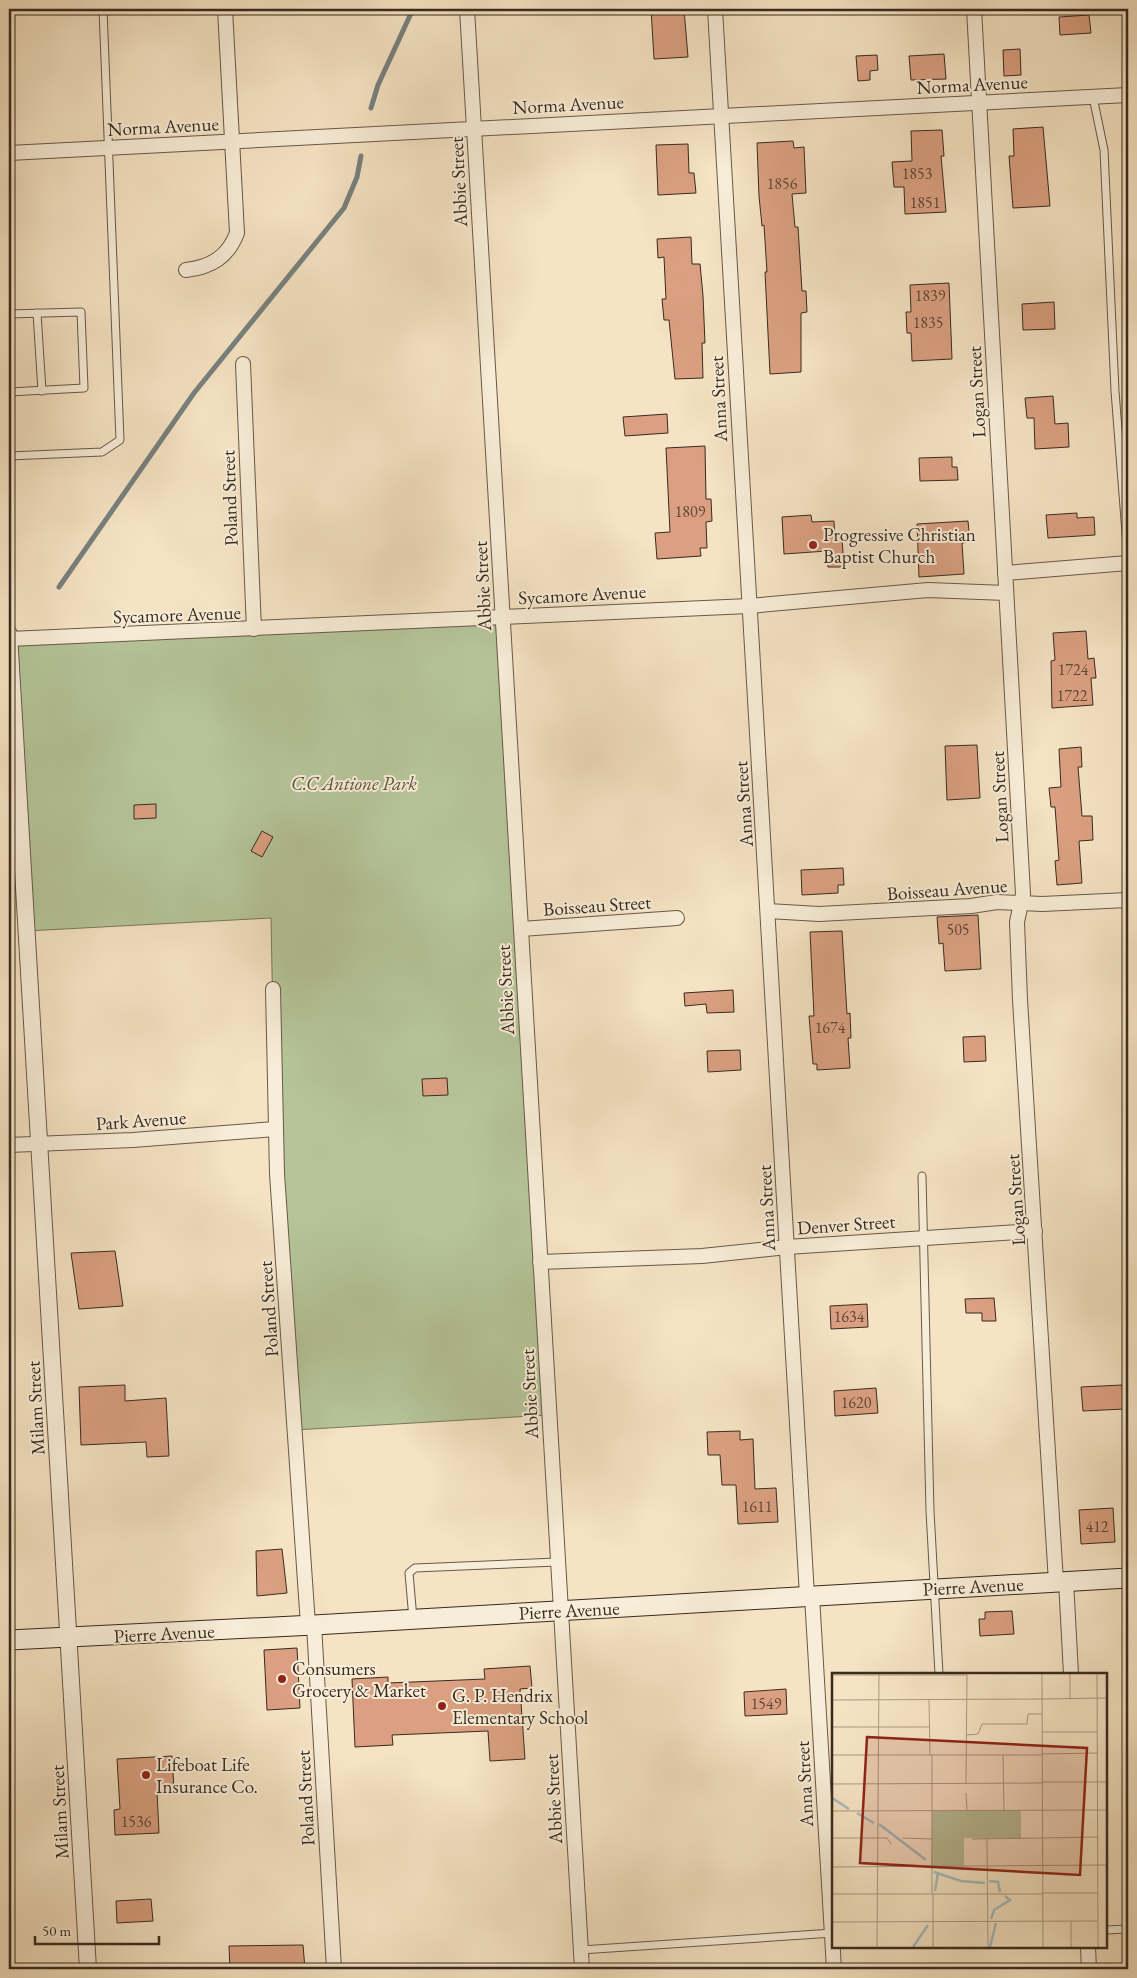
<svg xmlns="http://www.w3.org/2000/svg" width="1137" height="1978" viewBox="0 0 1137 1978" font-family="'EB Garamond',serif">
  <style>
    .green { fill: #b5c599; stroke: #77785c }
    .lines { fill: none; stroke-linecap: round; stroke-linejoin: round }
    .stream { stroke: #78817f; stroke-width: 5 }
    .building { fill: #daa081; stroke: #392b1f }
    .service-casing { stroke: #685948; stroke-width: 9 }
    .minor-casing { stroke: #685948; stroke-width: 16 }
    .tertiary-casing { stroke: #685948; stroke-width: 18 }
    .secondary-casing { stroke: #392b1f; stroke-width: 21 }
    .service { stroke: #f8edd8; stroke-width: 7 }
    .minor { stroke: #f8edd8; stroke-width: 14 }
    .tertiary { stroke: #f8edd8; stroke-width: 16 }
    .secondary { stroke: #f8edd8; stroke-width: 19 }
    .poi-dot { fill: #8f2418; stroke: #f8edd8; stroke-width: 2 }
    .labels { text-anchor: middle; stroke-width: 4; stroke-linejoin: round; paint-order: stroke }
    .number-label { font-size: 16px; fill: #614838 }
    .street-label { font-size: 19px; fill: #392b1f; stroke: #f8edd8 }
    .poi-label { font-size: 19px; fill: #392b1f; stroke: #f8edd8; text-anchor: start }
    .park-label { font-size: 19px; font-style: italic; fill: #58523e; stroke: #f8edd8 }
    .inset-river { fill: none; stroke: #a2bbbf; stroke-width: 2.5 }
    .inset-road { fill: none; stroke: #aa9981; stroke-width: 1 }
    .view { fill: #8f2418; fill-opacity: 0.15; stroke: #8f2418; stroke-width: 2.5 }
    .inset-edge { fill: none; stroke: #392b1f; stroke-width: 2.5 }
  </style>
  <rect width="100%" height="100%" fill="#f5e3c3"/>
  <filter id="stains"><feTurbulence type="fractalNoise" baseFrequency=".004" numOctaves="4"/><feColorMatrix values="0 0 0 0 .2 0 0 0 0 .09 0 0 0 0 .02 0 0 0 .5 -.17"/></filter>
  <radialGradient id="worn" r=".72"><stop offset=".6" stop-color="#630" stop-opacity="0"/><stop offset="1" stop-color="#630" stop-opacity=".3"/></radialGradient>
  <polygon class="green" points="503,616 549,1415 294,1430 275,1129 271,918 26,931 9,639"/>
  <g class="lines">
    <g class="stream">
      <polyline points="371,108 378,85 413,9"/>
      <polyline points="59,587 194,393 344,208 357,177 361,156"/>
    </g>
  </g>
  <g class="building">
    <polygon points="651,9 684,9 688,57 654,59"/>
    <polygon points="1089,15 1091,33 1060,35 1059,17"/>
    <polygon points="1020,49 1021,75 1004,76 1003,50"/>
    <polygon points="944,54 946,79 911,80 909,56"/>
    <polygon points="877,55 878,70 870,71 870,80 858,81 856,56"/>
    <polygon points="1043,127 1050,206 1013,208 1009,156 1014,156 1013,129"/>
    <polygon points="942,130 944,156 941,156 946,212 905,214 904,187 894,187 892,162 912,161 911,131"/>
    <polygon points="793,141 794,148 804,147 806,193 792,194 795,227 798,227 802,291 806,291 807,312 801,313 801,372 770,374 765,272 767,272 764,225 762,226 759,196 757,143"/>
    <polygon points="688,144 689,173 694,173 696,193 658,195 656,145"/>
    <polygon points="691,237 692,264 700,264 703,296 705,343 702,343 703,378 675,379 669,320 664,320 662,299 666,299 664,257 658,258 657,239"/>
    <polygon points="949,283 952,359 912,361 911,333 907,333 906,312 911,312 910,285"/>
    <polygon points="1054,302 1055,329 1023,330 1022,304"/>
    <polygon points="1053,396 1055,424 1068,423 1069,447 1035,449 1034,418 1027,418 1025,398"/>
    <polygon points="667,414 668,433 625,436 623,417"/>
    <polygon points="705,446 706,499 711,499 712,521 706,522 707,548 700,548 701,556 657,559 655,533 670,532 666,448"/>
    <polygon points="952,457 952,467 957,467 958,480 920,481 919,458"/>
    <polygon points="1077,513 1077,518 1094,517 1095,535 1048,538 1046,515"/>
    <polygon points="811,515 812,522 834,521 835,538 842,538 844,567 828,567 827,551 784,554 782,517"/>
    <polygon points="968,521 970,542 962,543 964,574 919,577 917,524"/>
    <polygon points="1086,631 1088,659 1094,658 1096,678 1091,678 1093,705 1052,708 1051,661 1055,660 1053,633"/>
    <polygon points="977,745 980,798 947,800 945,746"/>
    <polygon points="1081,747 1082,767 1078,767 1082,816 1092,816 1093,840 1079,841 1082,883 1057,885 1055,861 1059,860 1055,807 1051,807 1049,788 1061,787 1059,749"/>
    <polygon points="156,804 156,818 134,819 134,805"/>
    <polygon points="262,831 273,837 262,857 251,851"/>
    <polygon points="843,868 844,885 838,885 838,893 802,895 801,870"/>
    <polygon points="978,915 981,969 945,971 943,943 939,944 937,917"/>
    <polygon points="842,931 847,1014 850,1013 851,1038 848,1038 850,1068 817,1070 817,1064 813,1064 809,1016 814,1016 810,932"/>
    <polygon points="733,990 734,1012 707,1013 706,1004 685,1006 684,993"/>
    <polygon points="985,1036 986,1061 964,1062 963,1037"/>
    <polygon points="740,1050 741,1070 708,1072 707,1051"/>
    <polygon points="447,1078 448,1095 423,1096 422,1079"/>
    <polygon points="115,1251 123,1306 79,1309 71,1253"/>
    <polygon points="994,1298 996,1321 982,1321 982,1313 966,1313 965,1299"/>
    <polygon points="867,1304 868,1327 831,1329 830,1306"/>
    <polygon points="125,1385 125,1401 166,1398 169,1456 147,1457 146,1442 81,1445 79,1387"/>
    <polygon points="1122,1385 1124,1409 1083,1411 1081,1387"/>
    <polygon points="876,1388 878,1413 835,1416 834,1391"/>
    <polygon points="740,1431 740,1440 753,1439 755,1489 776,1488 778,1522 738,1524 736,1485 722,1485 720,1455 708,1455 707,1432"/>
    <polygon points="1113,1508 1115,1542 1081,1544 1079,1510"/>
    <polygon points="282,1549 287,1593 257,1596 256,1551"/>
    <polygon points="1012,1611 1014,1634 980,1636 979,1619 985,1619 985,1612"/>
    <polygon points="297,1648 300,1708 267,1710 264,1650"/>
    <polygon points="530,1666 532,1688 520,1689 525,1759 490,1761 488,1731 392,1735 393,1745 355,1747 352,1679 388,1677 388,1683 485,1679 484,1669"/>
    <polygon points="786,1689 787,1714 745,1716 744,1692"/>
    <polygon points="172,1756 174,1790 157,1791 159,1833 115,1835 114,1810 120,1809 117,1759"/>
    <polygon points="151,1899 153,1921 117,1923 116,1901"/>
    <polygon points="303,1945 305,1969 230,1969 229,1946"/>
  </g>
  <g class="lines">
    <g class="service-casing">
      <g id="service">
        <polyline points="1093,97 1104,150 1115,391 1128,559"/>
        <polyline points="37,313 42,391"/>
        <polyline points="9,314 81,312 84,388 9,392"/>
        <polyline points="9,456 102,452 120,440 103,9"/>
        <polyline points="922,1176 930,1511 939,1674"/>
        <polyline points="413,1619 409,1573 415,1568 557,1562"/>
        <polyline points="1106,1930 1128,1929"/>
        <polyline points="581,1950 833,1933"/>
      </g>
    </g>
    <g class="minor-casing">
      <g id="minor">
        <polyline points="467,9 582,1969"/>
        <polyline points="715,9 807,1596"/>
        <polyline points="974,9 1023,894 1017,922 1020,1000 1056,1582"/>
        <polyline points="9,153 1128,95"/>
        <path d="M186,270C211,267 228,257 237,233L225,9"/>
        <polyline points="243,364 254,629"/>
        <polyline points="1005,573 1128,563"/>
        <polyline points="9,639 749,606 928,590 1006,593"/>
        <polyline points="768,911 819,914 971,906 997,902 1042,904 1128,900"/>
        <polyline points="521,929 677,918"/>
        <polyline points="273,989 277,1174 308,1625"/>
        <polyline points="9,1145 133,1140 275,1129"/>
        <polyline points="540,1262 702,1256 787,1247 1035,1231"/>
        <polyline points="1066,1581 1071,1674"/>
        <polyline points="812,1596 834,1969"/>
        <polyline points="314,1625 334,1969"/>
        <polyline points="1088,1947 1089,1969"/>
      </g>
    </g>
    <g class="tertiary-casing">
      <polyline id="tertiary" points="9,634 88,1969"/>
    </g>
    <g class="secondary-casing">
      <polyline id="secondary" points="9,1640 314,1625 1128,1578"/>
    </g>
    <use href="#service" class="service"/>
    <use href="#minor" class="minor"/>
    <use href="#tertiary" class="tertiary"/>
    <use href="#secondary" class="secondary"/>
  </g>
  <g class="poi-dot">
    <circle cx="813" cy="545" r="5"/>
    <circle cx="282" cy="1679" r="5"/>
    <circle cx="442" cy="1706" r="5"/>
    <circle cx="146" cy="1775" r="5"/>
  </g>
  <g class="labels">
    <g class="number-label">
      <text x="917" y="179">1853</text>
      <text x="782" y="189">1856</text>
      <text x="925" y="208">1851</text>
      <text x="930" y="301">1839</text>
      <text x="928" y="328">1835</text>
      <text x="690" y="517">1809</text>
      <text x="1073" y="675">1724</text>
      <text x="1072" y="701">1722</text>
      <text x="958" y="935">505</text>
      <text x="830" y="1033">1674</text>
      <text x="849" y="1322">1634</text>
      <text x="856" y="1408">1620</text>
      <text x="757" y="1512">1611</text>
      <text x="1097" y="1532">412</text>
      <text x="766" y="1709">1549</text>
      <text x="136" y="1827">1536</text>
    </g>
    <g class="street-label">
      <text transform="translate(972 84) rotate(-3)" y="7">Norma Avenue</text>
      <text transform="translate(568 104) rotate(-3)" y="7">Norma Avenue</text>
      <text transform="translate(163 126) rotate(-3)" y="7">Norma Avenue</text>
      <text transform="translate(458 182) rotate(-93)" y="7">Abbie Street</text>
      <text transform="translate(976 392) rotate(-93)" y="7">Logan Street</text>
      <text transform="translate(718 399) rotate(-93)" y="7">Anna Street</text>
      <text transform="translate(229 498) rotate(-92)" y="7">Poland Street</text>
      <text transform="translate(482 586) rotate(-93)" y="7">Abbie Street</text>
      <text transform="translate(582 594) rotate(-3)" y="7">Sycamore Avenue</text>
      <text transform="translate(177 614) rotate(-2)" y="7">Sycamore Avenue</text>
      <text transform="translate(999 797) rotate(-93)" y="7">Logan Street</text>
      <text transform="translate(743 804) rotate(-94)" y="7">Anna Street</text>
      <text transform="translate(947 889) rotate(-4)" y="7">Boisseau Avenue</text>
      <text transform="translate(597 905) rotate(-4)" y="7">Boisseau Street</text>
      <text transform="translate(505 990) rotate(-93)" y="7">Abbie Street</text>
      <text transform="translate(141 1120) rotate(-4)" y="7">Park Avenue</text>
      <text transform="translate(1015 1200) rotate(-94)" y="7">Logan Street</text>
      <text transform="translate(766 1208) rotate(-93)" y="7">Anna Street</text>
      <text transform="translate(846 1224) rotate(-4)" y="7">Denver Street</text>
      <text transform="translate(268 1309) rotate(-94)" y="7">Poland Street</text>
      <text transform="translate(529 1394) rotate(-93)" y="7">Abbie Street</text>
      <text transform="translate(35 1408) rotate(-93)" y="7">Milam Street</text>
      <text transform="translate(973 1586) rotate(-3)" y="7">Pierre Avenue</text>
      <text transform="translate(569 1610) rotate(-3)" y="7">Pierre Avenue</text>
      <text transform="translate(164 1633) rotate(-3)" y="7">Pierre Avenue</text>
      <text transform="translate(804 1784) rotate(-93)" y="7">Anna Street</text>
      <text transform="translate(305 1798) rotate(-93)" y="7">Poland Street</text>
      <text transform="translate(553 1799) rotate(-93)" y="7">Abbie Street</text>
      <text transform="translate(59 1812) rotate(-93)" y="7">Milam Street</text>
    </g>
    <g class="poi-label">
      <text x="823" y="541">Progressive Christian<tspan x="823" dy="22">Baptist Church</tspan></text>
      <text x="292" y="1675">Consumers<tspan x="292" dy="22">Grocery &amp; Market</tspan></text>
      <text x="452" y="1702">G. P. Hendrix<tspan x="452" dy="22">Elementary School</tspan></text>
      <text x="156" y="1771">Lifeboat Life<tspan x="156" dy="22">Insurance Co.</tspan></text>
    </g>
    <g class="park-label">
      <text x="354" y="790">C.C Antione Park</text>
    </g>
  </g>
  <g transform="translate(832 1673)">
    <rect width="275" height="275" fill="#f5e3c3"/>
    <path d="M189,137V166L132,165V193H99L100,138Z" fill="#b5c599"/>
    <path class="inset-river" d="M0,125L17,136M25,140L42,150M47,151L94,187M102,199L129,208L153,210M157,208L166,209L168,219M103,218L106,200M159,246L162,237L178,227L173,223M81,274L96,252M158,274L164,250"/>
    <path class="inset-road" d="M210,1L211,274M238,1V26M265,1L266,274M0,2H135M210,26L275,25M0,27L210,26M97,27L98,82M0,54H97M210,59H265M135,62L146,61L150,51H195L196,41H210M210,81L266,80M0,82H210M171,82L172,137M210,109H275M134,110L135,2M0,111L210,110M134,120L135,138M0,138L275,137M0,165H55L59,171M70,165L100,166M211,165L266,164M140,166L211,165M155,166L156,274M0,194L275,192M211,220H266M0,221H211M100,221V82M101,221V274M239,248V274M0,249L266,248M45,274L47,1"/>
    <path class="view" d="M35,64L255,75L248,202L28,190Z"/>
    <rect width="275" height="275" class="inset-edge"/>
  </g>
  <rect width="1137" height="1978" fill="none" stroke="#f5e3c3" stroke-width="30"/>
  <rect x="10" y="10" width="1117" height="1958" fill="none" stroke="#392b1f" stroke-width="2.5"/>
  <rect x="15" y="15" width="1107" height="1948" fill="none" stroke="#392b1f"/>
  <path d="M35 1936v8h124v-8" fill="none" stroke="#392b1f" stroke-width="2.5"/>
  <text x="42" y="1936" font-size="15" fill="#392b1f" stroke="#f8edd8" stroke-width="4" paint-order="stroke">50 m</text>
  <rect width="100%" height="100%" filter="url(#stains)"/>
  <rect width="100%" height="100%" fill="url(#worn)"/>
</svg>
